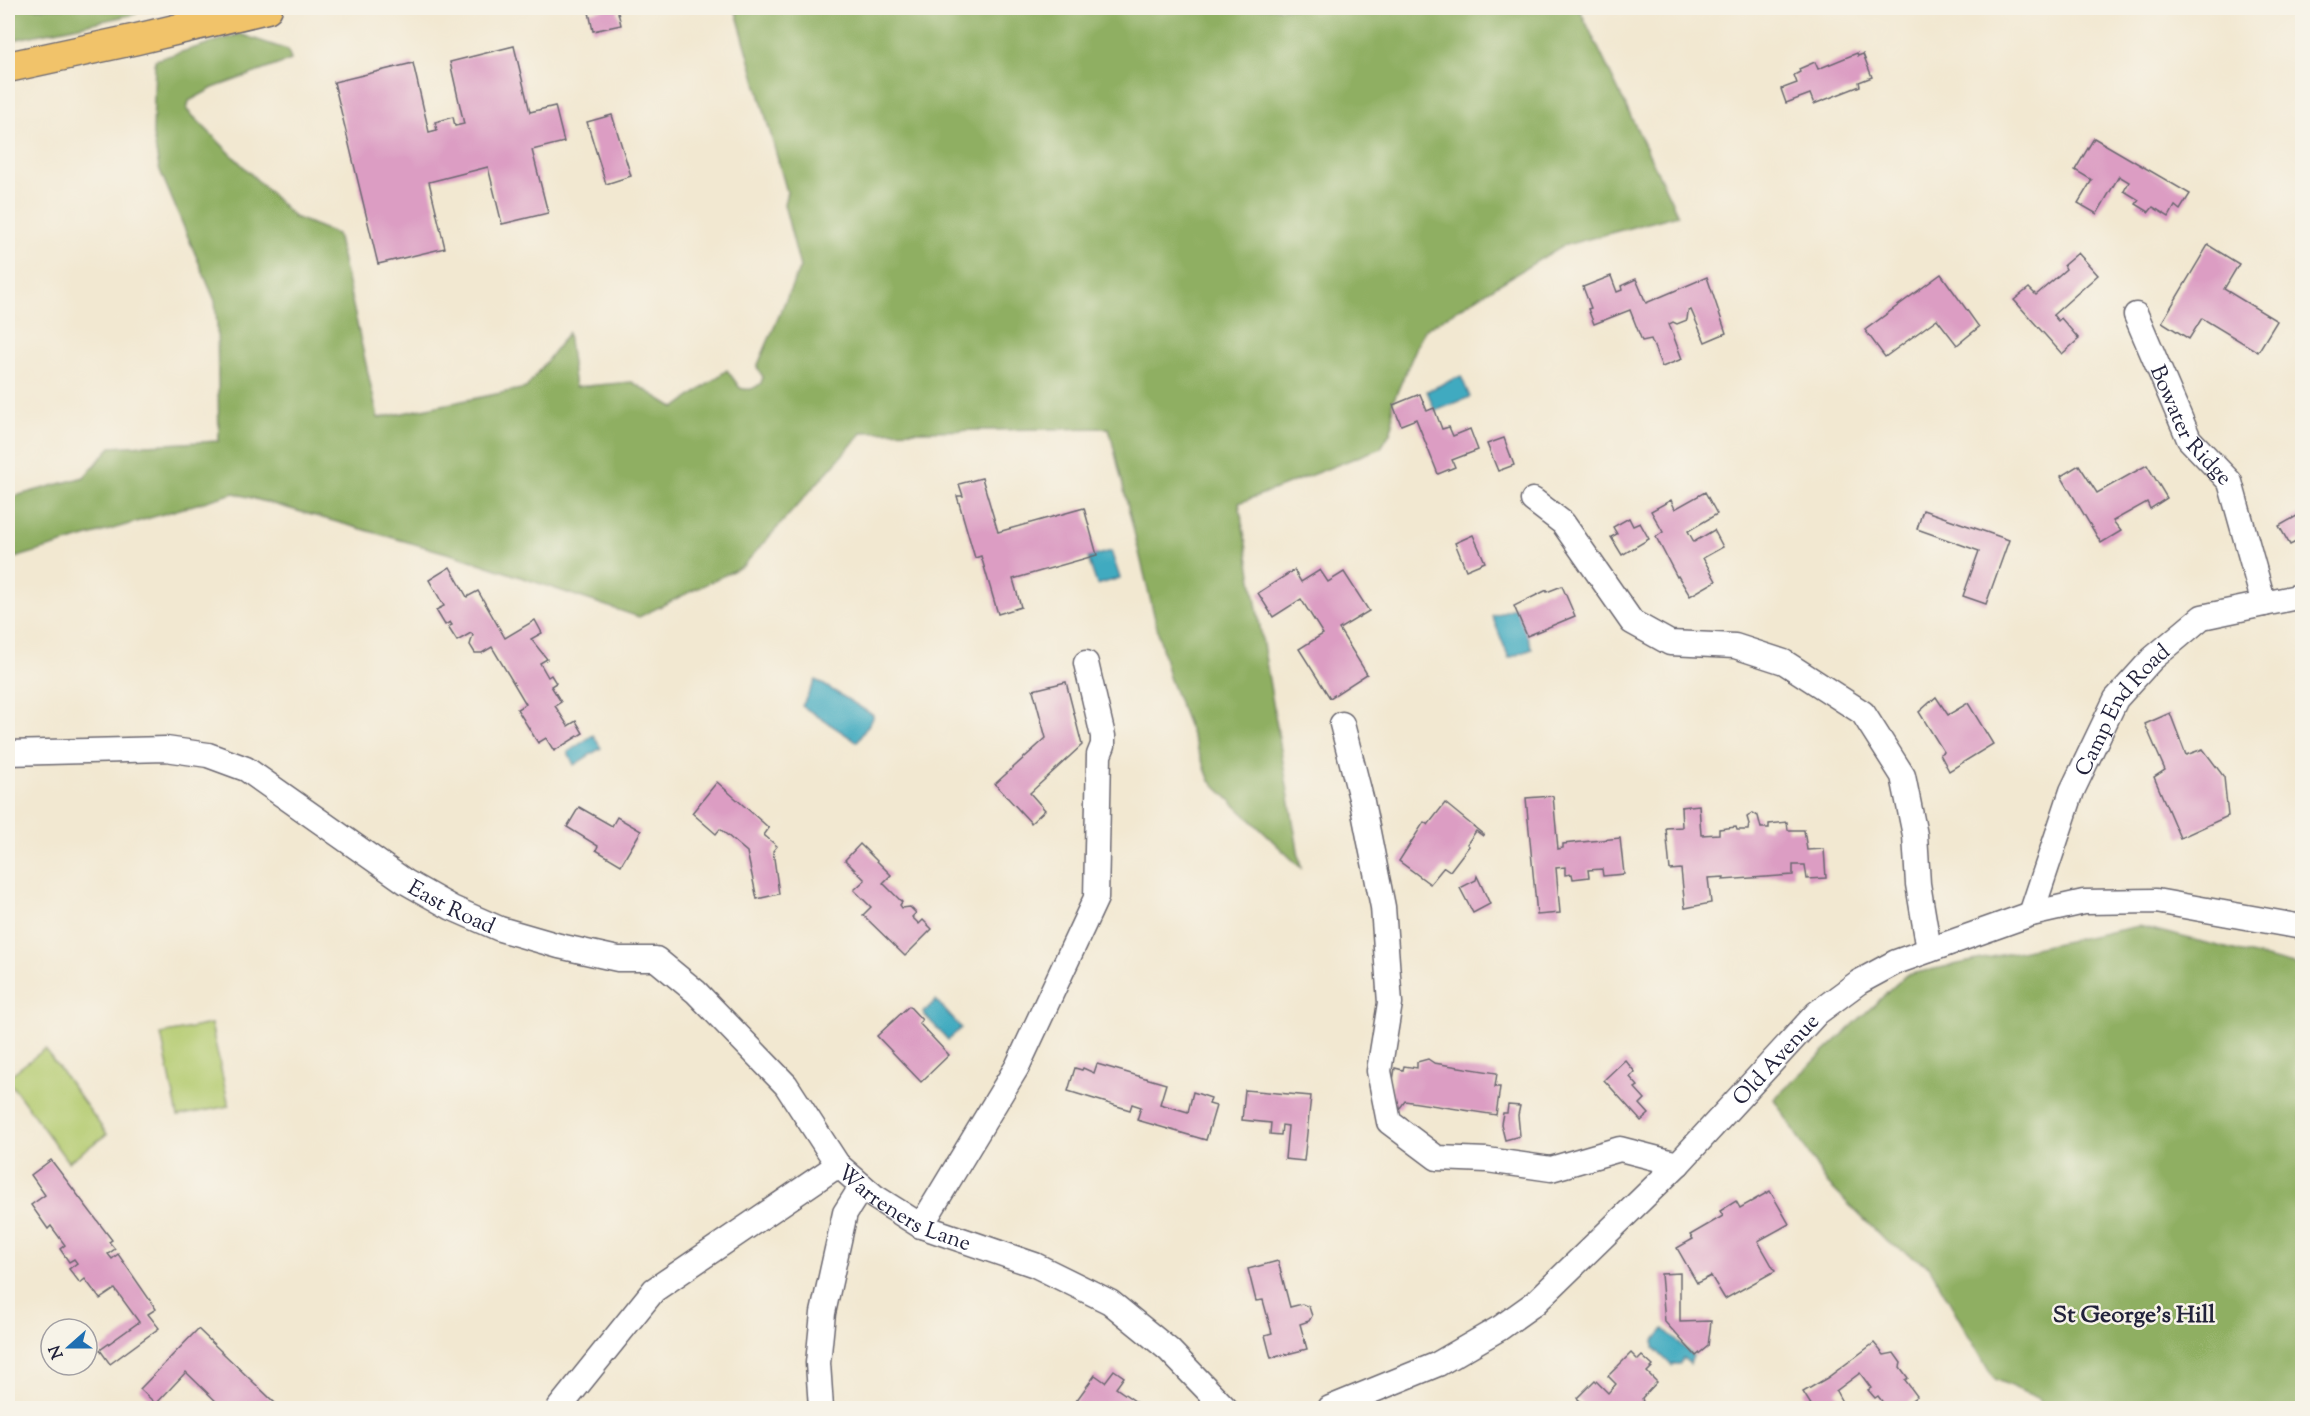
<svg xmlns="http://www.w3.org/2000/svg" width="2310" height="1416" viewBox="0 0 2310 1416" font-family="'Sorts Mill Goudy',serif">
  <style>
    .green { fill: #b4cb70; stroke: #6b7656; stroke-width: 1.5 }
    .forest { fill: #8faf62; stroke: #58684e; stroke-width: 1.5 }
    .water { fill: #40aac0; stroke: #31667e; stroke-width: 1.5 }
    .building { fill: #dc9dc3 }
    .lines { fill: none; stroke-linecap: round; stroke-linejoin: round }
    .minor-casing { stroke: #6b6770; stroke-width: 27 }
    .major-casing { stroke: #6b6770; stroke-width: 33 }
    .minor { stroke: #fff; stroke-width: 24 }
    .major { stroke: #f1c36a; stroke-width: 30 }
    .labels { text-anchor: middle; stroke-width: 5; stroke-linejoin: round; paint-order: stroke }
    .street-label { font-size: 22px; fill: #22223b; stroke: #f7f3e8 }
    .neighbourhood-label { font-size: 24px; font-weight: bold; fill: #22223b; stroke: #f7f3e8 }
  </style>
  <rect width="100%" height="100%" fill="#f7f3e8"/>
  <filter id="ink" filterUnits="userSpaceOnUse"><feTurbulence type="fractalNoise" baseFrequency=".0167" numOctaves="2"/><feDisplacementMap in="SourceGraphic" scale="12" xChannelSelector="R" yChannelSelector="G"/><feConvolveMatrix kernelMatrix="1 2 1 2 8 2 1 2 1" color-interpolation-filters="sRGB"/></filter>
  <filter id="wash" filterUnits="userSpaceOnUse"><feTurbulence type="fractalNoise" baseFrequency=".008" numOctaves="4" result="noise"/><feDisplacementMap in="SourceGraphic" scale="24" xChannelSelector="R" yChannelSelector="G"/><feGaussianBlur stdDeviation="1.35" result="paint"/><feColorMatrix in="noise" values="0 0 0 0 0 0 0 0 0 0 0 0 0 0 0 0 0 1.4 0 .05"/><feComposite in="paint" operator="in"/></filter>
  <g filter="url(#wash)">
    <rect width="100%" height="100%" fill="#f2e8d1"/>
    <g class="green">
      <polygon points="211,1024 229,1106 178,1116 161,1034"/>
      <polygon points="45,1049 107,1134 68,1162 8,1080 8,1077"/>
    </g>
    <g class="forest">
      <polygon points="8,8 136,8 136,14 8,41"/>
      <path d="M735,8H1579L1678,215L1562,246L1424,330L1392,404L1393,424L1390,433L1381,448L1239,503L1301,868L1210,781L1169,677L1109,428L863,432L743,566L639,617L461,557L234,493L8,560V498L84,477L111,447L219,441L217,324L215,301L159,168L153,135L155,60L240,34L288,50L291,60L213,88L189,101L187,110L294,217L337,234L378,418L526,388L568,333L575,387L632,382L675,408L727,370L740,388C749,391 754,389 761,383L763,377L757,367L800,267L784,204L787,192Z"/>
      <polygon points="2139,926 2302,967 2302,1408 2047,1408 2037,1398 1993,1378 1929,1266 1886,1241 1827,1183 1774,1099 1906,975"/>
    </g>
    <g class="water">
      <polygon points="1461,376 1470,397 1435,411 1427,391"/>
      <polygon points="1111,551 1120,578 1097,585 1088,558"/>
      <polygon points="1516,607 1532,649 1509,658 1492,616"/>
      <polygon points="816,680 873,715 873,718 857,742 802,706"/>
      <polygon points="593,735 601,748 574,765 568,752"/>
      <polygon points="936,1000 961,1028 948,1040 923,1013"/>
      <polygon points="1664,1329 1693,1356 1690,1364 1683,1358 1680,1364 1674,1364 1672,1366 1654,1348 1654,1341"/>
    </g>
    <g id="blocks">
      <g class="building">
        <polygon points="610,8 617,8 621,25 593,31 589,12"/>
        <polygon points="514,46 530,112 555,106 564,142 532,150 548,213 502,224 488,167 429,182 445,248 378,264 334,82 413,63 429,132 437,130 435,122 453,117 455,126 464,124 450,62"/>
        <polygon points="1857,53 1858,56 1863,54 1872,77 1859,82 1860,86 1814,104 1810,94 1786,103 1781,89 1797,83 1794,75 1800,72 1799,69 1815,62 1818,69"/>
        <polygon points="612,115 631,176 606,184 587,122"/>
        <polygon points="2094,138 2190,194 2180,210 2175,206 2169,217 2153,207 2149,212 2136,204 2139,200 2124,191 2129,182 2119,176 2097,214 2078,203 2092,180 2075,170"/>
        <polygon points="2208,245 2239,264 2224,289 2277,321 2258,352 2202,318 2189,339 2162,322"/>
        <polygon points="2078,253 2098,275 2053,315 2058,321 2061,318 2079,339 2062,354 2014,300 2029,288 2036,295 2066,269 2064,265"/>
        <polygon points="1941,274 1979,327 1957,345 1937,319 1885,357 1865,330"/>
        <polygon points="1611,276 1617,292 1622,290 1621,286 1636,279 1646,303 1707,277 1726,333 1705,342 1691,310 1688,311 1687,320 1677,324 1673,322 1669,324 1682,359 1662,367 1651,339 1642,341 1630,310 1594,324 1588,309 1591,308 1583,287"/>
        <polygon points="1420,394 1427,411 1434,408 1442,429 1449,427 1453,436 1470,429 1478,450 1452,460 1455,467 1438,474 1416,419 1401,425 1393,405"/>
        <polygon points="1504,438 1514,465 1498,471 1487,444"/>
        <polygon points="2079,465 2097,493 2147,465 2167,498 2150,509 2147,502 2113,521 2121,531 2101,543 2061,476"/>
        <polygon points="982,478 998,532 1084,508 1097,555 1013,579 1021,607 998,614 981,556 975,558 957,496 963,496 959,484"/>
        <polygon points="1705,492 1717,514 1688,531 1694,542 1714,530 1723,547 1703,558 1716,581 1690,596 1678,576 1677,577 1656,537 1663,532 1651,511 1671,500 1675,509"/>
        <polygon points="1923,510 2009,540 1986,604 1963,596 1979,551 1917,529"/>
        <polygon points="2302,513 2302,539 2290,545 2279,526"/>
        <polygon points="1629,518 1633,526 1640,523 1649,539 1622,555 1611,537 1617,534 1613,527"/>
        <polygon points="1473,535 1485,562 1466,570 1455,543"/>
        <polygon points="450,567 467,597 478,591 505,638 535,620 542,633 531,639 547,659 540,663 548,677 551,675 556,683 551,686 561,702 555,706 568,726 576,721 583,733 554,751 546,738 538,743 517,709 526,704 492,647 482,653 475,653 470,645 473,635 471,633 457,641 448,627 452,625 450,622 445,625 436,610 444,606 429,580"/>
        <polygon points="1294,570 1301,582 1320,570 1328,582 1344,572 1369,611 1339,629 1367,674 1330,698 1299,649 1323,634 1301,599 1273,617 1258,593"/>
        <polygon points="1562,586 1575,616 1527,636 1514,606 1547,590 1547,592"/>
        <polygon points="1066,682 1082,745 1030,793 1045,810 1031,823 995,784 1046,738 1033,690"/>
        <polygon points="1936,697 1948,715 1968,703 1993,744 1949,771 1940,754 1944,752 1919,712"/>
        <polygon points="2170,713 2186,755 2203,749 2224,777 2228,816 2180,838 2154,777 2165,770 2145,724"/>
        <polygon points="717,782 769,828 764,835 777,846 773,851 779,894 757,899 747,852 720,829 716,834 692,813"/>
        <polygon points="1553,796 1558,849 1563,848 1563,844 1620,838 1624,874 1603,876 1602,869 1588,870 1589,877 1573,879 1572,874 1565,875 1565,867 1556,868 1560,913 1537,915 1526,798"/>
        <polygon points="1445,803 1484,835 1483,836 1476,831 1467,844 1469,846 1450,871 1444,867 1430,884 1399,861 1424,822 1428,825"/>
        <polygon points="1699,805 1701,835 1719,834 1719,829 1736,827 1737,830 1748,830 1749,824 1747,817 1753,813 1758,816 1761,828 1769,828 1769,824 1787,822 1788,830 1804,830 1807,850 1824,849 1826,878 1807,879 1805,865 1793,865 1793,875 1723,880 1724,877 1708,878 1711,903 1685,908 1681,869 1670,870 1666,828 1682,827 1681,807"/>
        <polygon points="579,807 612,826 617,817 641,831 621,865 596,850 598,846 567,827"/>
        <polygon points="860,844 891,875 883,883 902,902 900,905 902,908 910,907 916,913 912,917 919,924 923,920 932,929 905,956 863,915 871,907 854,890 865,880 845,860"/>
        <polygon points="1477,876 1490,904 1473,913 1460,888 1476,880"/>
        <polygon points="909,1006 922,1020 919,1023 949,1055 921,1082 877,1036"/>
        <polygon points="1428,1059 1434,1063 1497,1073 1495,1087 1500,1087 1496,1115 1405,1101 1400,1108 1389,1107 1395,1068 1403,1070 1404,1066 1417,1068 1417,1062"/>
        <polygon points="1625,1060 1635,1072 1630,1077 1638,1086 1635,1088 1645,1099 1640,1104 1649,1114 1641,1121 1604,1080"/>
        <polygon points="1097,1064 1166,1084 1160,1104 1188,1112 1193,1092 1211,1098 1209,1104 1216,1106 1206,1140 1137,1120 1141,1107 1132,1104 1130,1110 1068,1091 1075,1068 1082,1070 1083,1068 1094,1073"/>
        <polygon points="1245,1090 1311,1096 1304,1161 1285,1159 1288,1126 1282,1125 1281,1135 1270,1134 1271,1123 1242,1120"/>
        <polygon points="1508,1105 1520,1106 1518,1115 1520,1136 1505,1140 1501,1124 1503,1113 1507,1113"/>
        <polygon points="51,1160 112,1240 109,1242 115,1249 108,1254 112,1259 118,1254 156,1309 148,1314 159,1328 110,1364 100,1350 139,1322 115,1289 100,1299 85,1279 80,1283 69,1269 77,1263 74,1259 69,1262 60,1249 65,1245 51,1226 48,1229 31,1205 45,1195 31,1175"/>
        <polygon points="1770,1191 1789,1224 1758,1241 1775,1271 1725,1299 1711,1276 1697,1283 1677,1248 1693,1239 1690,1235 1723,1216 1720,1211 1736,1201 1740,1208"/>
        <polygon points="1278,1261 1290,1307 1302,1304 1309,1307 1312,1316 1309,1321 1300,1324 1307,1349 1271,1358 1265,1335 1272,1333 1263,1300 1256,1301 1248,1269"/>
        <polygon points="1680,1273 1680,1322 1711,1321 1708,1346 1696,1356 1665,1322 1661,1274"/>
        <polygon points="198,1329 276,1404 271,1408 223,1408 186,1372 156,1404 140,1389"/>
        <polygon points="1874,1343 1884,1355 1894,1353 1901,1363 1900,1367 1908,1378 1905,1380 1917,1396 1901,1408 1887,1408 1878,1396 1875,1398 1868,1390 1871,1388 1860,1373 1836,1391 1842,1402 1830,1408 1813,1408 1803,1392 1827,1378"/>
        <polygon points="1631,1353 1638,1360 1642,1356 1653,1366 1647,1372 1657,1382 1642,1398 1644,1406 1643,1408 1587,1408 1577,1398 1595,1380 1608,1393 1616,1384 1608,1376"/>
        <polygon points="1114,1370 1124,1377 1116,1388 1145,1408 1071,1408 1095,1375 1105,1382"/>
      </g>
    </g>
  </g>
  <g filter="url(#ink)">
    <use href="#blocks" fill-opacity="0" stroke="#6b6770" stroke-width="1.5"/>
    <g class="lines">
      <g class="minor-casing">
        <g id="minor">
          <path id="s1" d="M2136,315L2189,439L2230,482L2264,604"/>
          <polyline points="1533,500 1563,523 1632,622 1670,643 1735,646 1784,662 1863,713 1903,776 1915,835 1918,884 1929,950"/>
          <polyline points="1342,724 1362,802 1383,907 1390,1003 1379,1071 1389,1122 1437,1158 1487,1160 1551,1169 1620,1149 1678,1164"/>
          <path id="s2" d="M8,753L166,749L208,755L246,769L406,882L452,908L500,929L559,946L618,959H656L696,992L786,1085L838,1165"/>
          <path id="s3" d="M2031,914L2072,791L2116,699L2152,659L2202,617L2302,596"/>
          <polyline points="921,1226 1017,1067 1096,898 1099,755 1103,745 1103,736 1086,663"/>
          <path id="s4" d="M559,1408L654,1290L838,1165L875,1197L921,1226L1035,1265L1110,1302L1169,1350L1225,1408"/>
          <polyline points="821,1408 818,1363 823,1313 845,1213 862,1186"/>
          <path id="s5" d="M1330,1408L1438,1364L1500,1328L1535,1303L1678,1164L1817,1013L1859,982L1896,962L2031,914L2084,902L2156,901L2302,927"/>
        </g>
      </g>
      <g class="major-casing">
        <polyline id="major" points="8,67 137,39 267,8"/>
      </g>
      <use href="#minor" class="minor"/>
      <use href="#major" class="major"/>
    </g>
  </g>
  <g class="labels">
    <g class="street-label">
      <text dy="8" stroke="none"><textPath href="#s1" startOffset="124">Bowater Ridge</textPath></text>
      <text dy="8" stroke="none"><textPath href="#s3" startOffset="226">Camp End Road</textPath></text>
      <text dy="8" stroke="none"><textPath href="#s2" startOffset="489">East Road</textPath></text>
      <text dy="8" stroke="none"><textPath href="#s5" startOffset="574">Old Avenue</textPath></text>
      <text dy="8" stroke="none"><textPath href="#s4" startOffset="454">Warreners Lane</textPath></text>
    </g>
    <g class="neighbourhood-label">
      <text x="2134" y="1322">St George's Hill</text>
    </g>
  </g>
  <rect width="2310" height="1416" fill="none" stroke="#f7f3e8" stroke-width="30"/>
  <g transform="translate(69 1347) rotate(249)"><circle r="28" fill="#f7f3e8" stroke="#a29fa3" stroke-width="1.5"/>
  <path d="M0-4.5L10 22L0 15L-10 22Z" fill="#1f6fb2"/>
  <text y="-9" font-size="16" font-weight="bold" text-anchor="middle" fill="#22223b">N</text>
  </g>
</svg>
